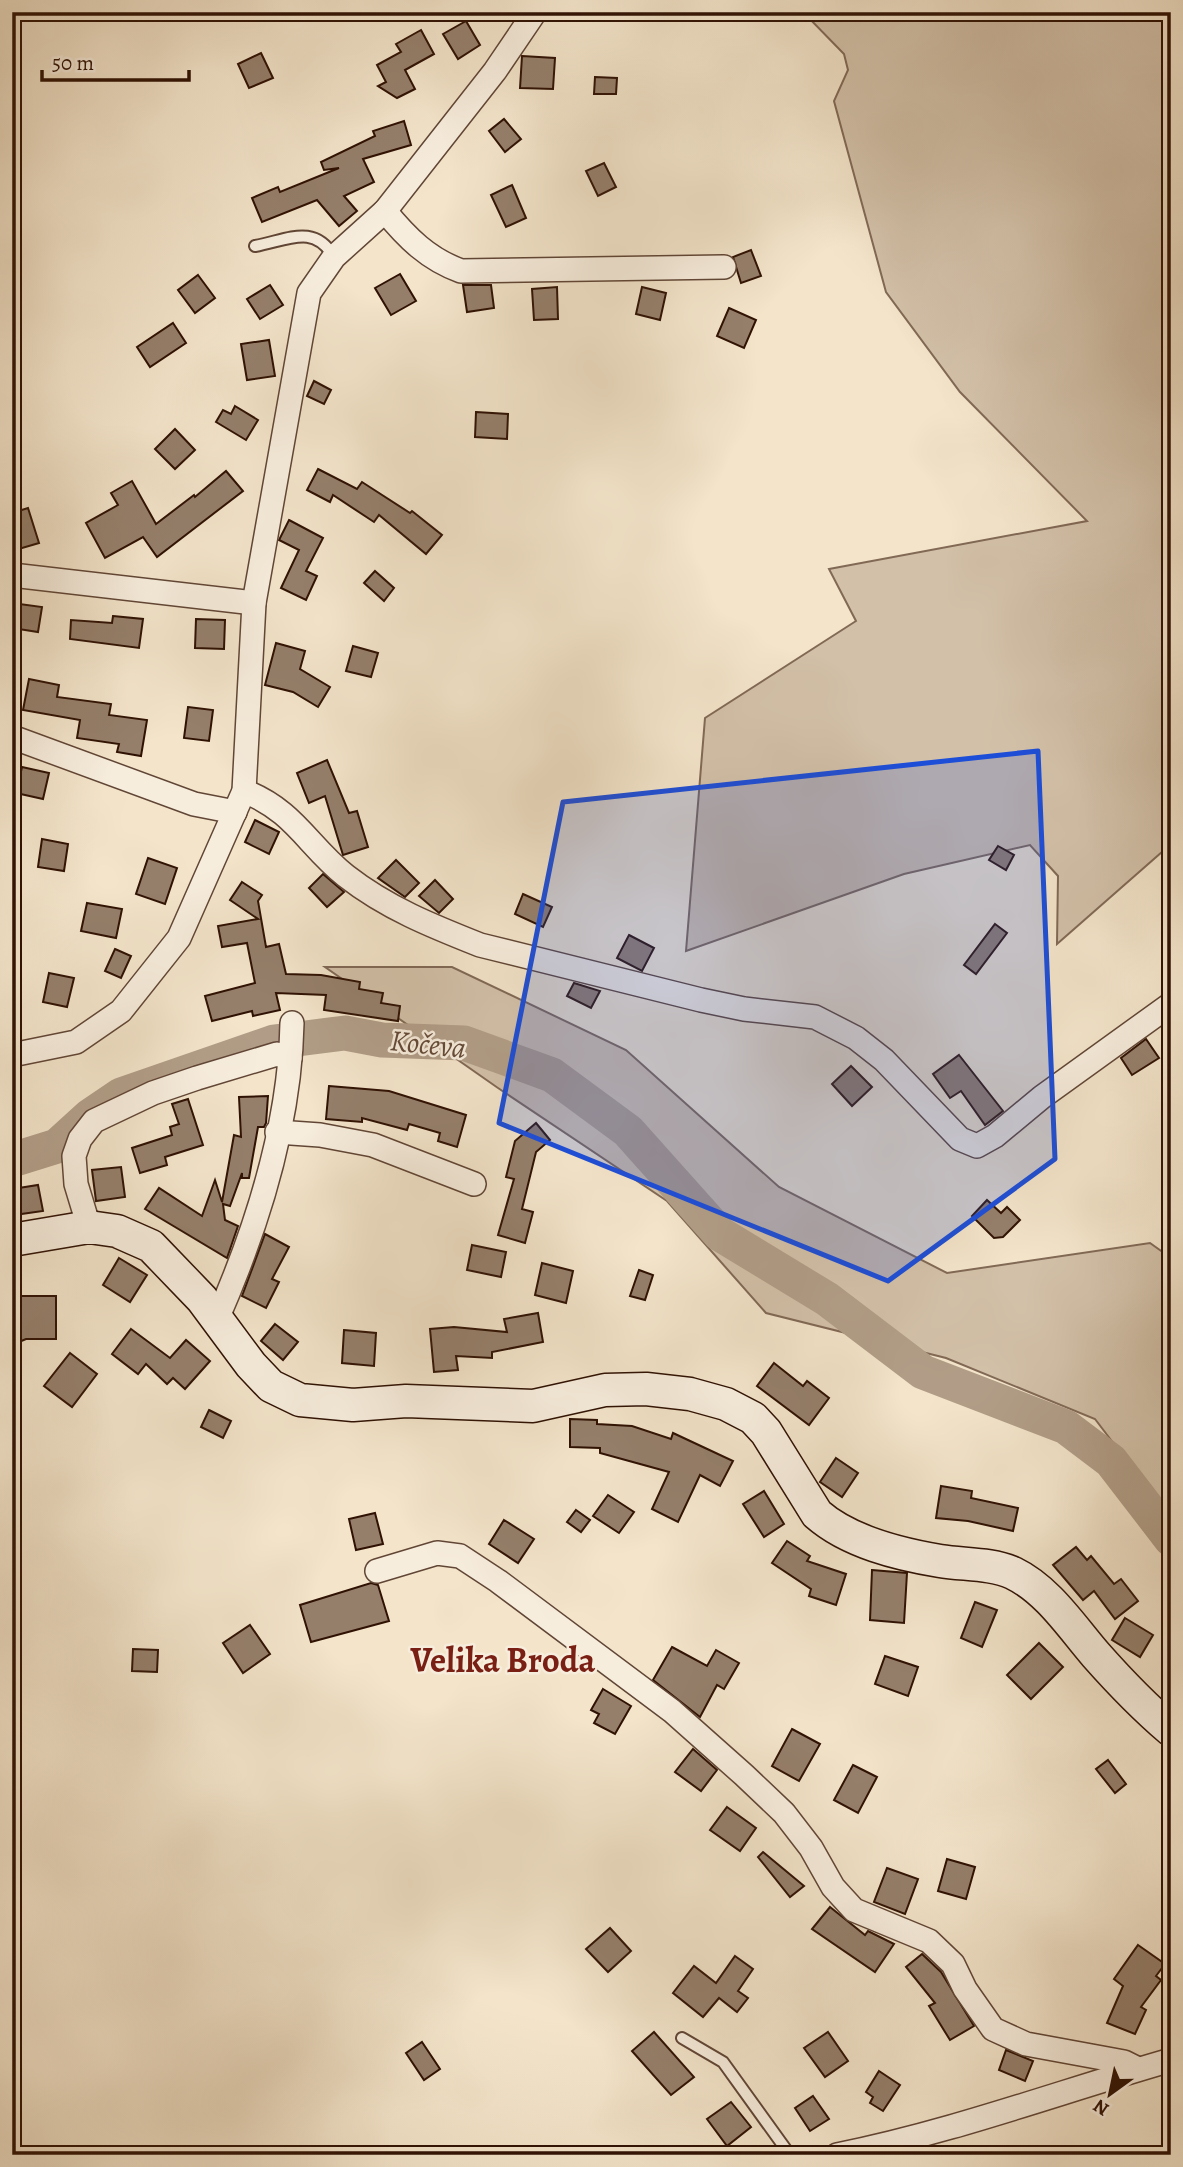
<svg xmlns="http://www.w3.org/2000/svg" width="1183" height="2167" viewBox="0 0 1183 2167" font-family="Alegreya,serif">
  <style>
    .green { fill: #d2c0a8; stroke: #816956; stroke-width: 2 }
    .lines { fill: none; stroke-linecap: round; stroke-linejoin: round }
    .river { stroke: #b19d87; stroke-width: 35 }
    .building { fill: #957f6b; stroke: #301204; stroke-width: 2 }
    .lane-casing { stroke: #614636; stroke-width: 14 }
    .street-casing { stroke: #614636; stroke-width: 26 }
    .secondary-casing { stroke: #301204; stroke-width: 35 }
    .lane { stroke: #f7eddd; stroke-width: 10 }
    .street { stroke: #f7eddd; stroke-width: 23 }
    .secondary { stroke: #f7eddd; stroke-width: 32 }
    .marked { fill: #1d4ed8; fill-opacity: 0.2; stroke: #1d4ed8; stroke-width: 5; stroke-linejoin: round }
    .labels { text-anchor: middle; stroke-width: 5; stroke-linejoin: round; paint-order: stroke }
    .water-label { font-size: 30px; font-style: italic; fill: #644a38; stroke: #f7eddd }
    .district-label { font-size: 35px; font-weight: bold; fill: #7a1f14; stroke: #f7eddd }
  </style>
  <rect width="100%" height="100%" fill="#f3e4ca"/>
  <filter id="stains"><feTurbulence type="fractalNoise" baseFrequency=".00286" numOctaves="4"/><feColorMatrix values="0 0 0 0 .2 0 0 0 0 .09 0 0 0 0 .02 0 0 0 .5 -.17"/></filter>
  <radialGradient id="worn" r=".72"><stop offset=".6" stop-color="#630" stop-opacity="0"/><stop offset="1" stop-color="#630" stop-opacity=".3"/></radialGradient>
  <g class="green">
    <polygon points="803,12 1171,12 1171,844 1057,944 1058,876 1030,845 904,874 686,951 705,718 856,621 829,569 1087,521 960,392 886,292 834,101 848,70 844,54"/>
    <polygon points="325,967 452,967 626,1050 779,1187 947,1273 1150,1243 1171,1258 1171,1519 1095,1419 946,1358 766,1313 667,1201 498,1088"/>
  </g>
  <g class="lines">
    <polyline class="river" points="12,1160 57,1146 90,1116 121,1095 274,1042 345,1033 382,1040 464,1043 552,1075 628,1131 720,1234 827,1299 923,1372 1066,1427 1111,1461 1171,1539"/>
  </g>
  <g class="building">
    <polygon points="466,21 480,45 458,59 443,34"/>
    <polygon points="421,30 434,54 405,70 415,89 397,98 378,86 386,82 377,65 401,52 396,44"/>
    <polygon points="261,53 273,78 249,88 238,64"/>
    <polygon points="522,56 555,58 553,89 520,88"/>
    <polygon points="595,77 617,78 616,94 594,94"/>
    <polygon points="504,119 521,139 505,152 489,131"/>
    <polygon points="404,121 411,145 363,159 374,182 344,196 357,211 339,226 317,200 262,222 252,198 278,187 280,192 339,168 324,170 321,162 375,136 373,131"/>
    <polygon points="604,163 616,187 598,196 586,171"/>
    <polygon points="512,185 526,218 506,227 491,195"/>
    <polygon points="751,250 761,276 741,283 733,257"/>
    <polygon points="400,274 416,301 391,315 375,288"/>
    <polygon points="198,275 215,298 195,313 178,290"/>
    <polygon points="270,285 283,305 260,319 247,299"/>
    <polygon points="463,285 491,285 494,308 467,312"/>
    <polygon points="557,287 558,319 534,320 532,289"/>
    <polygon points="642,287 666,293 660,320 636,314"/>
    <polygon points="729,308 756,320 744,348 717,336"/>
    <polygon points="173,323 186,343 150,367 137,347"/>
    <polygon points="269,340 275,376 247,380 241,344"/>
    <polygon points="314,381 331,390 324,404 307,396"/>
    <polygon points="235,406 258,420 246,440 216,422 223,410 231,414"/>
    <polygon points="476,412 508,414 507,439 475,437"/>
    <polygon points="175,429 195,450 175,469 155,449"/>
    <polygon points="318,469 357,489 362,482 410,513 412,511 442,535 426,554 379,515 374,522 333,495 330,502 307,490"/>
    <polygon points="226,471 243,491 157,557 143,537 105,558 86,523 118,505 111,493 132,481 156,524 194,495 195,497"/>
    <polygon points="28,508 39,543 12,551 12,513"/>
    <polygon points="289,520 323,538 306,571 317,576 306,600 281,588 299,550 279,540"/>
    <polygon points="375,571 394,588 384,601 364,583"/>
    <polygon points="12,603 42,607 38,632 12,628"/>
    <polygon points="113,616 143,619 139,648 70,639 71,620 112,623"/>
    <polygon points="196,619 225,620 224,649 195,648"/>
    <polygon points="276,643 305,651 300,669 330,687 318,707 293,692 265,685"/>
    <polygon points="353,646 378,653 371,677 346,671"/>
    <polygon points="29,679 59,685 57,697 111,704 109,715 147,720 141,756 117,752 119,744 77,738 80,720 23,710"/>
    <polygon points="188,707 213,710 209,741 184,738"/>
    <polygon points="327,760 349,813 357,811 368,847 343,855 325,796 309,803 297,773"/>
    <polygon points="22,767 49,773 43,799 16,793"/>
    <polygon points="255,820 279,832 269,854 245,842"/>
    <polygon points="42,839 68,844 64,871 38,867"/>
    <polygon points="998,846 1014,855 1006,870 989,860"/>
    <polygon points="148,858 177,868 165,904 136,894"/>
    <polygon points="396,860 419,883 405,897 378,878"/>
    <polygon points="323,874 344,892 327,907 309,888"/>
    <polygon points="435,880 453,899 439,913 419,896"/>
    <polygon points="242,882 262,895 258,901 266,947 279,944 286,974 321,975 360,982 359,989 383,993 381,1003 400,1006 398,1021 324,1010 326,995 276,993 280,1010 253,1016 252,1011 212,1021 205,996 255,983 247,943 222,947 218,926 258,919 230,900"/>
    <polygon points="523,894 552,907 543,927 515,914"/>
    <polygon points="87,903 122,909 116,938 81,931"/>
    <polygon points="995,924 1007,933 976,974 964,965"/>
    <polygon points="629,935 654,948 642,971 617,958"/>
    <polygon points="115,949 131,956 121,978 105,971"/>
    <polygon points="49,973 74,978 67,1007 43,1002"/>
    <polygon points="574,983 600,991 591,1008 567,996"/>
    <polygon points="1146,1039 1159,1058 1132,1075 1121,1058"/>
    <polygon points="959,1055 1003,1111 985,1125 961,1091 950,1098 933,1074"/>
    <polygon points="851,1066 872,1087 852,1106 832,1084"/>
    <polygon points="329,1086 389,1091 466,1115 457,1147 438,1141 440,1133 409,1124 407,1130 362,1118 362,1122 326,1119"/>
    <polygon points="268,1096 266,1123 264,1127 258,1127 249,1178 242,1178 242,1173 230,1206 223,1204 225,1220 238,1226 227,1258 145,1209 159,1188 202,1216 215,1180 222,1202 234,1135 241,1137 239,1097"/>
    <polygon points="188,1099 203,1145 165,1157 167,1165 140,1173 132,1148 172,1135 170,1127 179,1124 172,1104"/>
    <polygon points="536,1123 550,1140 536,1152 522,1209 533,1212 525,1243 498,1235 514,1179 506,1177 515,1141"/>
    <polygon points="121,1167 125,1197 96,1201 92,1170"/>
    <polygon points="38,1185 43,1211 14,1215 12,1189"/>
    <polygon points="987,1200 1001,1213 1007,1207 1020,1220 1003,1237 994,1238 972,1216"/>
    <polygon points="265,1234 289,1247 272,1279 279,1282 266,1308 242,1296"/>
    <polygon points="472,1245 506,1252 501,1277 467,1270"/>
    <polygon points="119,1258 147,1275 130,1302 103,1285"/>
    <polygon points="542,1263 573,1271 566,1303 535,1295"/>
    <polygon points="639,1270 653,1275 645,1300 630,1296"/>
    <polygon points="12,1296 56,1296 56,1339 26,1339 12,1345"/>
    <polygon points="538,1313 543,1342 492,1352 492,1358 456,1356 458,1370 434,1372 430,1329 454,1327 507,1332 504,1319"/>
    <polygon points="275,1324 298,1342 283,1360 261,1341"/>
    <polygon points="131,1329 170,1358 186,1340 210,1361 185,1389 173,1378 167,1384 146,1364 138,1374 112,1354"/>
    <polygon points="344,1330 376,1333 374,1366 342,1363"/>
    <polygon points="70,1353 97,1374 72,1407 44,1386"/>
    <polygon points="774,1363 803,1386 807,1381 829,1398 809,1425 757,1386"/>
    <polygon points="209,1410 231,1421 223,1438 201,1427"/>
    <polygon points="570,1419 597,1420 597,1424 632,1426 671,1439 673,1433 733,1461 720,1486 700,1475 678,1522 652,1509 669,1472 600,1453 600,1448 570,1447"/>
    <polygon points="836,1458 858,1473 842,1497 820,1482"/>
    <polygon points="941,1486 972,1491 971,1498 1018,1508 1013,1531 968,1521 936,1518"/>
    <polygon points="764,1491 784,1524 764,1537 743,1504"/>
    <polygon points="608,1495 634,1512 619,1533 593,1516"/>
    <polygon points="576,1510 590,1520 581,1532 567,1522"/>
    <polygon points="375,1513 383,1544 356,1550 349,1519"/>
    <polygon points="504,1520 534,1539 518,1563 489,1544"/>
    <polygon points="787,1541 810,1556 807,1561 846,1574 836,1605 809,1596 811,1589 772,1563"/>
    <polygon points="1076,1547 1087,1560 1091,1556 1114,1584 1121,1579 1138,1601 1115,1619 1094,1591 1083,1600 1053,1565"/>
    <polygon points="872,1570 907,1573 904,1623 870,1620"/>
    <polygon points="371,1583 378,1585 389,1621 311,1642 300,1605"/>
    <polygon points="975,1602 997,1610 982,1647 961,1638"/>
    <polygon points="1125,1618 1153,1635 1140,1657 1112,1640"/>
    <polygon points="250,1625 270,1654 243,1673 223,1643"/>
    <polygon points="1039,1643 1063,1667 1031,1699 1007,1675"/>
    <polygon points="672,1647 707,1666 716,1650 739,1663 724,1689 717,1685 700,1717 653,1680"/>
    <polygon points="133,1649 158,1650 157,1672 132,1671"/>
    <polygon points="885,1656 918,1667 908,1696 875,1684"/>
    <polygon points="603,1689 631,1706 615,1734 594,1723 599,1714 591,1710"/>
    <polygon points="792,1729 820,1744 799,1781 772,1766"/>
    <polygon points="693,1749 717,1770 701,1791 675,1772"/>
    <polygon points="1108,1760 1126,1784 1115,1793 1096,1769"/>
    <polygon points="853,1765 877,1777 858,1813 834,1800"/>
    <polygon points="727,1807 756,1828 740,1851 710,1830"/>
    <polygon points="763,1852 804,1886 790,1897 758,1857"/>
    <polygon points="947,1859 975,1867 966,1899 938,1891"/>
    <polygon points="887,1868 918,1879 905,1914 874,1902"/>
    <polygon points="830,1907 865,1935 868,1931 894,1944 875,1972 812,1929"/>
    <polygon points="610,1928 631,1951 608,1972 586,1949"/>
    <polygon points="1138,1945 1165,1964 1156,1976 1161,1980 1141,2007 1146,2010 1135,2034 1107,2023 1123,1986 1114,1979"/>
    <polygon points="922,1954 941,1972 974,2026 950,2040 929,2006 935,2003 906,1967"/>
    <polygon points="735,1956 753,1969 738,1991 748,1998 737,2012 719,1998 703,2017 673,1993 694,1966 716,1983"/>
    <polygon points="654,2032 694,2077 671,2095 632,2051"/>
    <polygon points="828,2032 848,2061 825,2077 804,2048"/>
    <polygon points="422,2042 440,2069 424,2080 406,2053"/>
    <polygon points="1006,2050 1033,2061 1025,2081 999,2070"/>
    <polygon points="879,2071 900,2085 883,2111 870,2103 873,2097 866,2092"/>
    <polygon points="813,2096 829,2119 810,2131 795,2108"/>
    <polygon points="731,2102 751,2127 727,2146 707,2119"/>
  </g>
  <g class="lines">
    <g class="lane-casing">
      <g id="lane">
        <path d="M255,246C288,240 314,223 334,257"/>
        <polyline points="682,2038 723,2062 790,2155"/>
      </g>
    </g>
    <g class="street-casing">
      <g id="street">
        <path d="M385,211C407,238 428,259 461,271L724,267"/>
        <polyline points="12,575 254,603"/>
        <polyline points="12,737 194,804 235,812"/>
        <path d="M244,791C295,811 307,845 346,876C387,908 432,926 480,945L701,1000L744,1009L815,1017L856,1038L884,1060L960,1139L977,1146L995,1136L1042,1097L1171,1004"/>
        <polyline points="12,1055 76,1042 121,1011 179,938 244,791 254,603 309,293 334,257 385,211 495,71 535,12"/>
        <polyline points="277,1132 320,1135 373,1145 474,1184"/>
        <polyline points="89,1227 76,1184 74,1156 80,1139 94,1121 153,1093 197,1078 277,1054 290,1058"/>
        <path d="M217,1319C257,1228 290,1124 292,1023"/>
        <polyline points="377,1571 437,1553 460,1556 498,1581 672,1711 744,1775 784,1813 811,1848 833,1887 854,1910 929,1941 953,1964 965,1989 993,2029 1026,2044 1124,2062 1138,2069"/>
        <path d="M837,2155C952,2132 1059,2092 1171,2060"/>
      </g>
    </g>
    <g class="secondary-casing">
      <path id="secondary" d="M12,1240L89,1227L117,1231L151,1246L202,1299L251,1365L271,1386L300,1400L353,1405L406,1401L533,1406L605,1390L646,1389L690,1394L726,1404L753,1418L766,1432L817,1514C849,1542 898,1554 940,1561C964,1565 990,1563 1013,1573C1048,1590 1071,1626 1096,1655C1119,1681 1144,1707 1171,1730"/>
    </g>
    <use href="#lane" class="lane"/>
    <use href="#street" class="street"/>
    <use href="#secondary" class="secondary"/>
  </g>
  <path class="marked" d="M1038,751L1055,1159L888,1281L499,1123L563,802Z"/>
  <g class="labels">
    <g class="water-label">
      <text transform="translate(428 1044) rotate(6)" y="10">Kočeva</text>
    </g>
    <g class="district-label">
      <text x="503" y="1672">Velika Broda</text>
    </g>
  </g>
  <rect width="1183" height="2167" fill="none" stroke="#f3e4ca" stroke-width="42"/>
  <rect x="14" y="14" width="1155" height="2139" fill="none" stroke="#301204" stroke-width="3.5"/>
  <rect x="21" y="21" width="1141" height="2125" fill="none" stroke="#301204" stroke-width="2"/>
  <g transform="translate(1110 2094) rotate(213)" stroke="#f7eddd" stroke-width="5" paint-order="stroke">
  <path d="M0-5L12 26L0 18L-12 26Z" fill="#301204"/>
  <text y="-10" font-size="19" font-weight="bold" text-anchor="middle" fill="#301204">N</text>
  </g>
  <path d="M42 70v10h147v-10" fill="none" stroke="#301204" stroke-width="3.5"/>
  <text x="52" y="70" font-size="21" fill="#301204" stroke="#f7eddd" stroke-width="5" paint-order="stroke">50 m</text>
  <rect width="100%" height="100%" filter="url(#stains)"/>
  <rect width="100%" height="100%" fill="url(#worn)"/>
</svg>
